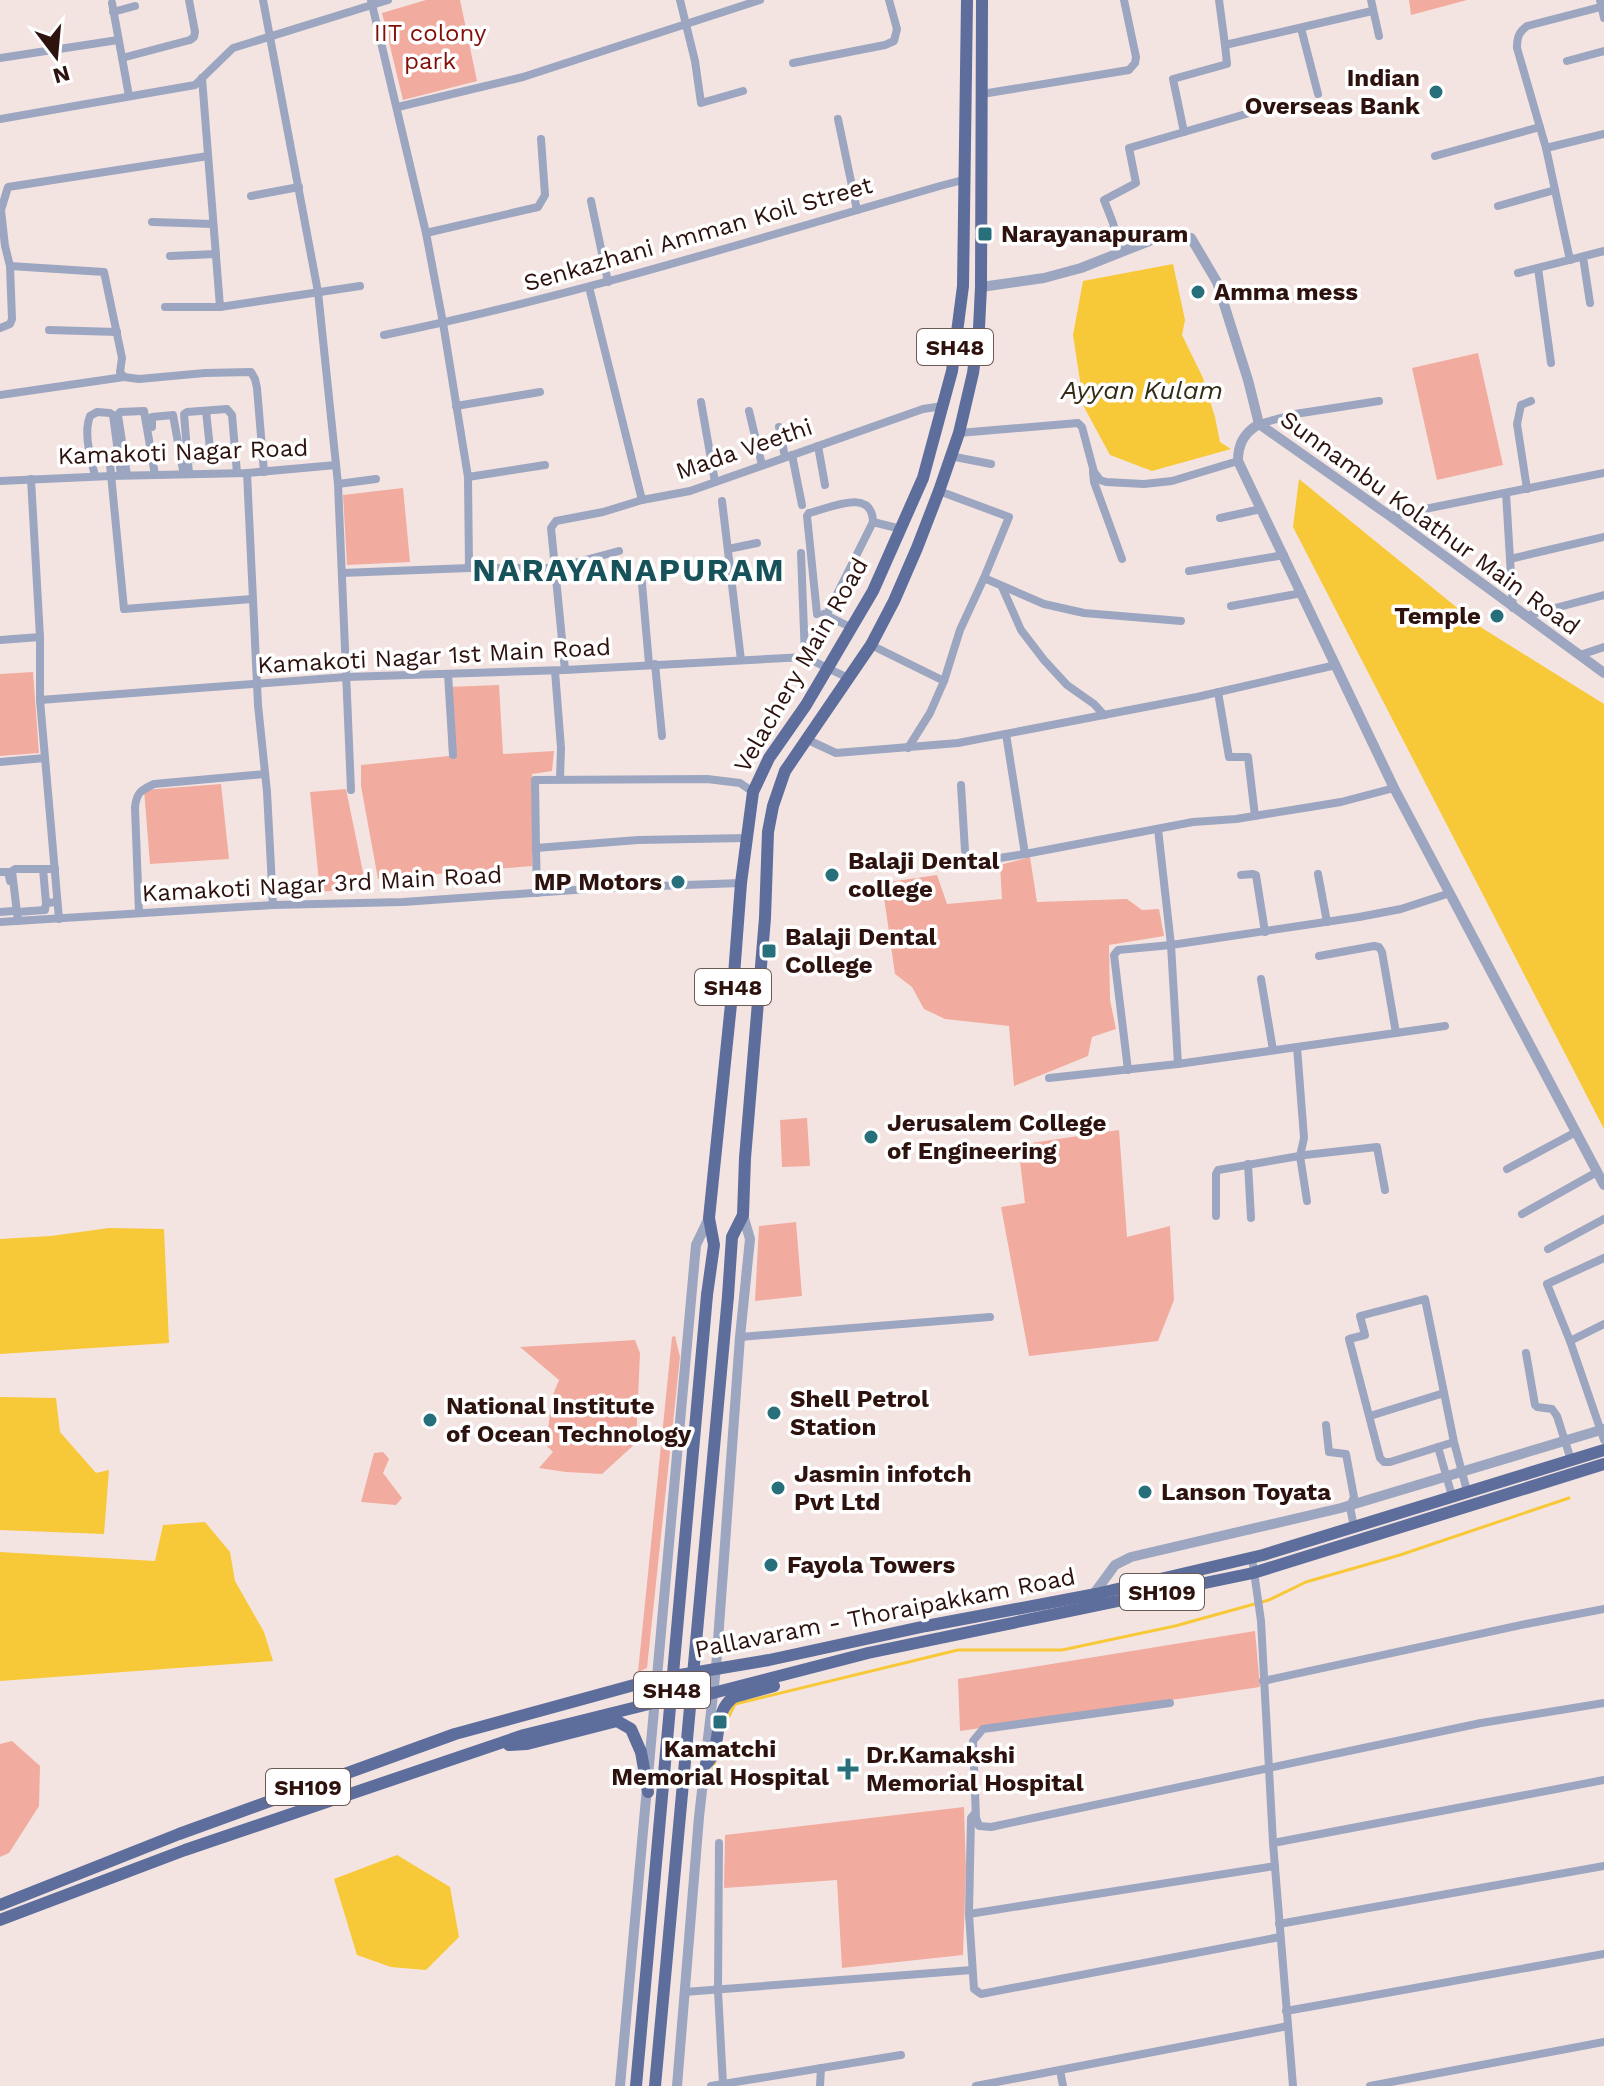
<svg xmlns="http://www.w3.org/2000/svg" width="1604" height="2086" viewBox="0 0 1604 2086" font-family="'Work Sans',sans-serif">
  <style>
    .green { fill: #f2ab9f }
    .water { fill: #f7c838 }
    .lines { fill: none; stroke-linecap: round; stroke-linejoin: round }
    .stream { stroke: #f7c838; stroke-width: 3 }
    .minor { stroke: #9ca6c0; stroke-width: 8 }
    .tertiary { stroke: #9ca6c0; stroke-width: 10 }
    .primary { stroke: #5d6d9c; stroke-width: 12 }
    .primary-bridge { stroke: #5d6d9c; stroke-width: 12 }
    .poi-dot { fill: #276f7a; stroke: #fff; stroke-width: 3 }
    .labels { text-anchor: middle; stroke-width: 7; stroke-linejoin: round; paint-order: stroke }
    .shield { fill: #fff; stroke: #6c5956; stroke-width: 2 }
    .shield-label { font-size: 22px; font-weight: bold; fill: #2d120e }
    .park-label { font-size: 24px; fill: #830d07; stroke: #fff }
    .poi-label { font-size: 24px; font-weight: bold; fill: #2d120e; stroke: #fff; text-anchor: start }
    .street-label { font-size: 24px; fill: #2d120e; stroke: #fff }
    .water-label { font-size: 26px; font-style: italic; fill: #332b14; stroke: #fff }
    .district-label { font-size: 32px; font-weight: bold; letter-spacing: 2px; fill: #17515a; stroke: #fff }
  </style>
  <rect width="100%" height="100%" fill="#f4e4e1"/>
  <g class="green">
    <polygon points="426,0 460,0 477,81 403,100 382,13"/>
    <polygon points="1409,0 1467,0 1411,15"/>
    <polygon points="1478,353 1503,465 1437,480 1412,368"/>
    <polygon points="403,488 410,562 347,565 343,495"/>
    <polygon points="33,672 39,753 0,756 0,674"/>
    <polygon points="499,685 503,754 554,751 552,771 532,774 532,866 378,879 361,786 361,765 449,756 447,687"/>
    <polygon points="221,784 229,859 150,864 144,790"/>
    <polygon points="346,789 366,887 320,892 310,792"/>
    <polygon points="1030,857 1037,902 1127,899 1142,910 1159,909 1164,936 1109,945 1110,1000 1116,1029 1092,1037 1088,1056 1014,1086 1009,1026 945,1019 924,1009 912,987 895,974 882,883 937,875 947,904 1002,899 1000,865"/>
    <polygon points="807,1118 810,1166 782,1167 780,1120"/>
    <polygon points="1119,1130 1127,1237 1170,1226 1174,1300 1158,1341 1029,1356 1001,1207 1025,1203 1018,1145"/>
    <polygon points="796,1222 802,1296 755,1301 759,1226"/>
    <polygon points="675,1336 680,1357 647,1668 638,1672 672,1337"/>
    <polygon points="635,1340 640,1353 636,1443 602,1474 566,1472 539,1468 553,1452 542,1441 548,1430 552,1397 559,1380 520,1347"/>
    <polygon points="383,1452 389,1459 383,1473 402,1498 396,1505 361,1502 374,1453"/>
    <polygon points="1255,1631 1260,1687 960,1731 958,1679"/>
    <polygon points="12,1741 40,1766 39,1806 9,1853 0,1857 0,1744"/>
    <polygon points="964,1807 966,1869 963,1955 842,1968 837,1880 724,1888 725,1835"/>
  </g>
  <g class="water">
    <polygon points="1173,264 1185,320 1182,335 1203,378 1215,417 1220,442 1231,449 1152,471 1110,455 1084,407 1073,335 1083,281"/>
    <polygon points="1299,479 1482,628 1604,704 1604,1129 1293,527"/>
    <polygon points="109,1228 164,1229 169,1343 0,1354 0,1239 51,1236"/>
    <polygon points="0,1397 56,1398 60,1432 96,1473 109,1470 104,1534 0,1530"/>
    <polygon points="205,1522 230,1552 235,1581 264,1632 273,1661 0,1681 0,1552 155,1561 163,1525"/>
    <polygon points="397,1855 450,1887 459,1937 426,1970 391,1967 357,1955 334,1879"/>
  </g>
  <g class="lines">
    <g class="stream">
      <polyline points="724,1726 735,1704 958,1650 1062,1650 1175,1626 1269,1600 1306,1582 1400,1555 1569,1498"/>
      <polyline points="713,1777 715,1760"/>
    </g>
    <g class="minor">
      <polyline points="263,0 318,292 338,484 351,790"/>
      <polyline points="371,0 426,233 443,323 468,477 469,568 555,568 565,670"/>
      <polyline points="680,0 695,61 701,103 743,91"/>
      <polyline points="1219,0 1225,45"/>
      <polyline points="1371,0 1379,36"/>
      <polyline points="1600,0 1604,18"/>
      <polyline points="112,3 129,96"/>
      <polyline points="113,12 135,6"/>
      <polyline points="1301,28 1318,94"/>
      <polyline points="0,58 118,40"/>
      <polyline points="122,58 190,40 194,37 195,32 189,0"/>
      <polyline points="1567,61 1604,51"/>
      <polyline points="793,63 885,45 894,41 897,29 889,0"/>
      <polyline points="202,78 220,307"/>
      <polyline points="982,94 1129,70 1135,63 1136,57 1124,0"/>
      <polyline points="398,107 523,77 760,0"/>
      <polyline points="0,119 195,85 233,48 388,0"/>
      <polyline points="838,119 857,210"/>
      <polyline points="1184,132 1273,106"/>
      <polyline points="1546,148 1604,134"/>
      <polyline points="1435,156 1540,127"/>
      <polyline points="251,196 299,187"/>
      <polyline points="591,201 608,282"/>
      <polyline points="1498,206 1555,190"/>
      <polyline points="152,222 213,224"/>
      <polyline points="426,233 538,207 545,195 541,139"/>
      <polyline points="1120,252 1113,223 1104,200 1136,183 1129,148 1184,132 1173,79 1227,64 1225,45 1372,11"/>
      <polyline points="170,256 216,254"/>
      <polyline points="1583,257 1590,303"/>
      <path d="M1570,260L1546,148L1517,48C1517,37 1519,32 1527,26L1604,6"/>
      <polyline points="10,266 104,272 122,358 120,372 124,377 139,379 205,373 251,372 255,379 257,388 264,472"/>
      <polyline points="1538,268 1551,363"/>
      <polyline points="1518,273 1604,251"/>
      <polyline points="589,287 642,500"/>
      <polyline points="165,307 220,307 360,286"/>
      <polyline points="0,328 10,324 12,319 10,266 5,246 1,210 8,187 208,156"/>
      <polyline points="49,330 117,332"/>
      <path d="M384,335C572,297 756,239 940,186L959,181L963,183"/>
      <polyline points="0,395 124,377"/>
      <polyline points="701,402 715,482"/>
      <polyline points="456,406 540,392"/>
      <polyline points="206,411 211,458"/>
      <polyline points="749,411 762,465"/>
      <polyline points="1259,424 1295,414 1379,401"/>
      <polyline points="152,427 152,417 173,415 183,470"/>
      <polyline points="779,427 785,457"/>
      <polyline points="959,433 1078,423 1082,427 1094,472 1100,480 1106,482 1144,484 1172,481 1238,461"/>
      <polyline points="818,446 825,485"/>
      <polyline points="792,455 802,505"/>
      <polyline points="950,456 991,464"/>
      <polyline points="187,459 235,457"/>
      <polyline points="110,464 124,609 252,599"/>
      <polyline points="1093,472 1094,482 1122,559"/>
      <polyline points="247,473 258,705 267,792 273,905"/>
      <polyline points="189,474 184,414 187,412 227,409 232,415 237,473"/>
      <polyline points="127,475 118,415 120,412 144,411 155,475"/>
      <path d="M95,476C91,458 83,434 90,416L97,412L110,413L113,415L121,475"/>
      <polyline points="468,477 545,465"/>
      <polyline points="0,481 111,476 247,473 336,465"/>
      <polyline points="338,484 376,479"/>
      <polyline points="1527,489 1517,424 1521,405 1531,401"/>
      <polyline points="939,491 1009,517 984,578 960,630 944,681"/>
      <polyline points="1506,493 1510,559"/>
      <polyline points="722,501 741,660"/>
      <polyline points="1390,516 1604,473"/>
      <polyline points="1220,518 1261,509"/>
      <polyline points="728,549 757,543"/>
      <polyline points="619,551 555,568 551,528 556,521 603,512 642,500 690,491 923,409 943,406"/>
      <polyline points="801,553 805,657"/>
      <polyline points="1189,571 1284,555"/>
      <polyline points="641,572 649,664"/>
      <polyline points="342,573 469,568"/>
      <polyline points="984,578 1044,604 1084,613 1181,621"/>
      <polyline points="1002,587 1021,630 1044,660 1067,685 1094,704 1104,715"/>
      <polyline points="1231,606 1302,593"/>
      <polyline points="1513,608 1510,559 1604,537"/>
      <path d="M817,614L807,516L809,513C830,508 872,487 873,522"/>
      <polyline points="824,614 852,628"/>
      <polyline points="827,614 873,522 901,529"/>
      <polyline points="1525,616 1604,595"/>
      <polyline points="40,637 40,700 59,919"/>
      <polyline points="0,640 40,637 31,479"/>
      <polyline points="871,645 944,681 930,713 908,748"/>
      <polyline points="1580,655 1604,647"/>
      <polyline points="655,664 662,736"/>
      <polyline points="555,671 561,748 560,779"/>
      <polyline points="448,674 453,755"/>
      <polyline points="1218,692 1229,757 1248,757 1255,816"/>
      <polyline points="40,700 346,677 565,670 805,657 848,678"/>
      <polyline points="1006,734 1025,854 1193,822 1236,819 1341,802 1394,788"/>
      <polyline points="808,740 836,753 958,743 1197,697 1336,665"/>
      <polyline points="0,762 45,758"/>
      <polyline points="961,785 965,851 968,857 980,861 1025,854"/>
      <polyline points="747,838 638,840 536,848 535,780 707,779 740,783 753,792"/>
      <polyline points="536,848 537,893"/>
      <polyline points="43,869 46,903"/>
      <polyline points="0,872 8,872 10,881"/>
      <polyline points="1318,874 1327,922"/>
      <polyline points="1241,875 1253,874 1256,875 1265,932"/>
      <polyline points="0,912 13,911"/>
      <polyline points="17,912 45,910 46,903 57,902"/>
      <path d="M139,913L135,808C136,793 141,790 154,784L265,774"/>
      <polyline points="18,921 12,871 15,869 55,869"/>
      <polyline points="0,922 273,905 403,902 603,888 741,883"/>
      <polyline points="1319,956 1374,946 1379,947 1382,952 1396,1033"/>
      <polyline points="1261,979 1273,1050"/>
      <polyline points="1445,1026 1178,1064 1171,945 1359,917 1401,909 1450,893"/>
      <polyline points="1297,1047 1304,1138 1300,1156 1307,1201"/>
      <polyline points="1128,1070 1114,955 1118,950 1171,945 1158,829"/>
      <polyline points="1049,1078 1178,1064"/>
      <polyline points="1248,1164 1251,1218"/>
      <polyline points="1507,1169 1576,1132"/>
      <polyline points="1522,1214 1597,1172"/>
      <polyline points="1216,1216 1216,1174 1218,1170 1305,1155 1377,1147 1385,1190"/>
      <polyline points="1548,1249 1604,1219"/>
      <polyline points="1604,1258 1547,1284 1570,1341 1604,1440"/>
      <polyline points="740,1337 990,1317"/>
      <polyline points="1570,1341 1604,1324"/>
      <polyline points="1526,1353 1535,1405 1537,1407 1552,1409 1557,1416 1571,1460"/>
      <polyline points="1370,1416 1444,1393"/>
      <polyline points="1326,1425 1329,1452 1346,1454 1354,1497 1350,1507 1354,1527"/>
      <polyline points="1454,1442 1390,1462 1384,1462 1380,1458 1349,1339 1365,1335 1360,1316 1425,1299 1454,1442 1467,1491"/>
      <polyline points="1438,1447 1452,1496"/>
      <polyline points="1252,1558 1261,1621 1273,1843 1293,2086"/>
      <polyline points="1263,1681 1526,1624 1604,1609"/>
      <polyline points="1170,1703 983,1729 973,1741 976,1818 979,1826 991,1827 1481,1723 1604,1703"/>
      <polyline points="975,1813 971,1818 969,1914 974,1989 981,1994 1280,1937"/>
      <polyline points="719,1843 718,1991 723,2084"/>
      <polyline points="1273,1843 1604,1780"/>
      <polyline points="969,1914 1275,1866"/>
      <polyline points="1279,1924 1604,1866"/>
      <polyline points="684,1992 972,1970"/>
      <polyline points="1286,2011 1604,1954"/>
      <polyline points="1060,2070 1063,2086"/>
      <polyline points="711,2086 901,2055"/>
      <polyline points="820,2086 821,2068"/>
      <polyline points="976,2086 1288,2026"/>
      <polyline points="1370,2086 1604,2042"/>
    </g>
    <g class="tertiary">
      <polyline points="981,287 1044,278 1081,268 1167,234 1191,238 1217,282 1248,380 1259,424 1390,516 1604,673"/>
      <path d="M1259,424C1244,433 1238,444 1238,461L1394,788L1604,1185"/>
      <polyline points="1093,1595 1115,1565 1131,1557 1341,1508 1604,1429"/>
      <polyline points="620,2086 696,1245 709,1218"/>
      <polyline points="677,2086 699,1817 716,1668 740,1337 750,1239 743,1215"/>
    </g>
    <g class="primary">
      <polyline points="707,1295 714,1245 709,1218 734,975 741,883 753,792 769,758 806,705 873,591 923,478 952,371 963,286 967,0"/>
      <polyline points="728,1296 732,1237 743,1215 745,1158 765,918 768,832 773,806 785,771 871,645 894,601 917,548 939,491 959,433 973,373 979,328 981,287 982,0"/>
      <polyline points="509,1745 527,1744 617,1721 631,1729 641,1752 648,1792"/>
      <path d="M706,1764C724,1748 711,1712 734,1697L774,1686"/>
      <polyline points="0,1905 179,1834 455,1734 656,1679 769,1660 926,1626 1096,1594 1263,1555 1604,1450"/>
      <polyline points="0,1920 185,1850 524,1735 653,1703 713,1693 868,1653 1253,1573 1604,1464"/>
    </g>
    <g class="primary-bridge">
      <polyline points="636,2086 707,1295"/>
      <polyline points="655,2086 728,1296"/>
    </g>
  </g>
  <g class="poi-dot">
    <circle cx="1436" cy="92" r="8"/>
    <rect x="977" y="226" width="16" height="16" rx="4"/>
    <circle cx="1198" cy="292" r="8"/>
    <circle cx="1497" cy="616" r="8"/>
    <circle cx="832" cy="875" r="8"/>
    <circle cx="678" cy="882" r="8"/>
    <rect x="761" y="943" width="16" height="16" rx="4"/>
    <circle cx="871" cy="1137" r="8"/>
    <circle cx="774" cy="1413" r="8"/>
    <circle cx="430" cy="1420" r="8"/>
    <circle cx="778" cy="1488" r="8"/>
    <circle cx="1145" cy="1492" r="8"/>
    <circle cx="771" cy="1565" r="8"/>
    <rect x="712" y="1714" width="16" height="16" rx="4"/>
    <path d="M844 1757h8v8h8v8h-8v8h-8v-8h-8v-8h8z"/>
  </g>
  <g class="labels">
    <g class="shield">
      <rect x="917" y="329" width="76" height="36" rx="6"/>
      <rect x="695" y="969" width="76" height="36" rx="6"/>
      <rect x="1120" y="1574" width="84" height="36" rx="6"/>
      <rect x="634" y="1672" width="76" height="36" rx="6"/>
      <rect x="266" y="1769" width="84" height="36" rx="6"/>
    </g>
    <g class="shield-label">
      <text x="955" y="355">SH48</text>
      <text x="733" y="995">SH48</text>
      <text x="1162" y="1600">SH109</text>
      <text x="672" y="1698">SH48</text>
      <text x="308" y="1795">SH109</text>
    </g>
    <g class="park-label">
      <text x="430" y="41">IIT colony<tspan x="430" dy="28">park</tspan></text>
    </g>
    <g class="poi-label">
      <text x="1420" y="86" text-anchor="end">Indian<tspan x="1420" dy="28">Overseas Bank</tspan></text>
      <text x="1001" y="242">Narayanapuram</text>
      <text x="1214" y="300">Amma mess</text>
      <text x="1481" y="624" text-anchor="end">Temple</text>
      <text x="848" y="869">Balaji Dental<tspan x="848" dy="28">college</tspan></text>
      <text x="662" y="890" text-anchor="end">MP Motors</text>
      <text x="785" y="945">Balaji Dental<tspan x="785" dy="28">College</tspan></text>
      <text x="887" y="1131">Jerusalem College<tspan x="887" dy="28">of Engineering</tspan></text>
      <text x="790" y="1407">Shell Petrol<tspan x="790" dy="28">Station</tspan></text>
      <text x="446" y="1414">National Institute<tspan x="446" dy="28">of Ocean Technology</tspan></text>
      <text x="794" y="1482">Jasmin infotch<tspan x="794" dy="28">Pvt Ltd</tspan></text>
      <text x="1161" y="1500">Lanson Toyata</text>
      <text x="787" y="1573">Fayola Towers</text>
      <text x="720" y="1757" text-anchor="middle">Kamatchi<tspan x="720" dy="28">Memorial Hospital</tspan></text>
      <text x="866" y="1763">Dr.Kamakshi<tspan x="866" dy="28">Memorial Hospital</tspan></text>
    </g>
    <g class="street-label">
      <text transform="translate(698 234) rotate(-16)" y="8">Senkazhani Amman Koil Street</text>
      <text transform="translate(744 449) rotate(-19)" y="8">Mada Veethi</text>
      <text transform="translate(183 452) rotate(-2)" y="8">Kamakoti Nagar Road</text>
      <text transform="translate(1430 523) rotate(36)" y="8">Sunnambu Kolathur Main Road</text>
      <text transform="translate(434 656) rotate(-3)" y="8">Kamakoti Nagar 1st Main Road</text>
      <text transform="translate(801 665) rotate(-60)" y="8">Velachery Main Road</text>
      <text transform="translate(322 884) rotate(-3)" y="8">Kamakoti Nagar 3rd Main Road</text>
      <text transform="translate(885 1613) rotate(-11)" y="8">Pallavaram - Thoraipakkam Road</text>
    </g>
    <g class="water-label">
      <text x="1142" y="399">Ayyan Kulam</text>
    </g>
    <g class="district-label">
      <text x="629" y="581">NARAYANAPURAM</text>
    </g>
  </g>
  <g transform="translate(56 56) rotate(164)" stroke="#ffffff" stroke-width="6" paint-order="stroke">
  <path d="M0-6L14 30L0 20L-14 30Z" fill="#2d120e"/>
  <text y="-12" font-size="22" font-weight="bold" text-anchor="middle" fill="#2d120e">N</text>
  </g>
</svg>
